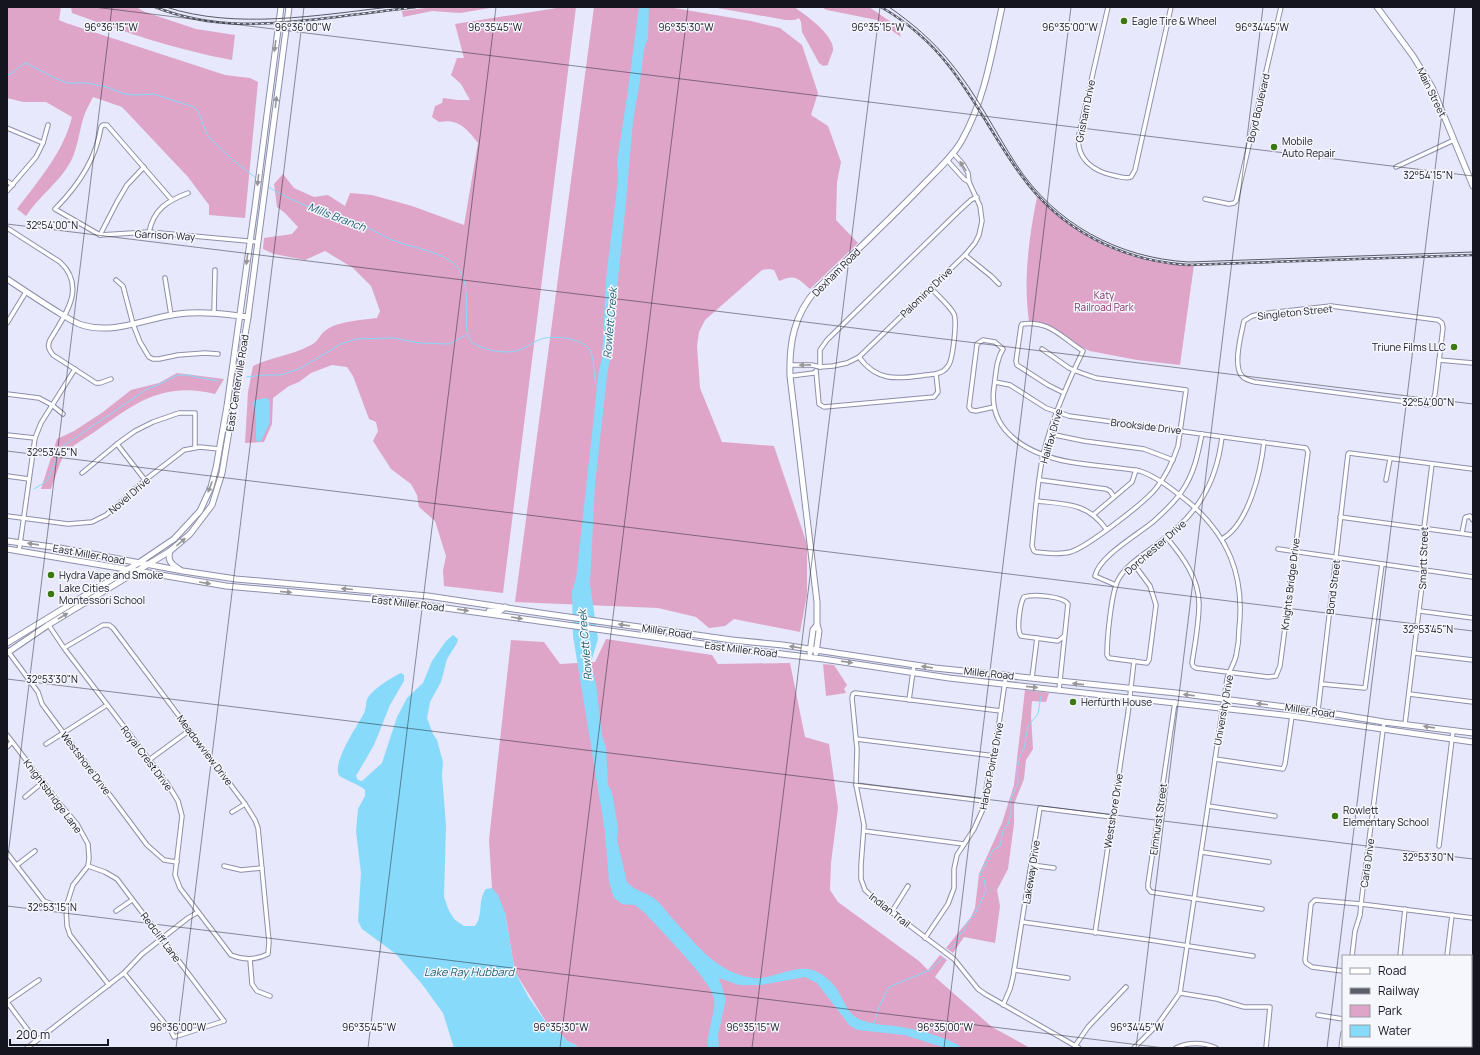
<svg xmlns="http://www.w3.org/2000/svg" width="1480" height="1055" viewBox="0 0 1480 1055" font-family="Manrope,sans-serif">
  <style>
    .green { fill: #dea5c9 }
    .water { fill: #87dafa }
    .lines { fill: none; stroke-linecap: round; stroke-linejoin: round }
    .stream { stroke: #87dafa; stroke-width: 1 }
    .street-casing { stroke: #8d8fab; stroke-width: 5.5 }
    .secondary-casing { stroke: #8d8fab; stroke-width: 7 }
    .street { stroke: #fff; stroke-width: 3.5 }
    .secondary { stroke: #fff; stroke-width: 5 }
    .tram { stroke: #5b5c69; stroke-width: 1 }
    .rail-casing { stroke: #5b5c69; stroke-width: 2.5 }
    .rail { stroke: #f6f7fd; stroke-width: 1; stroke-dasharray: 3; stroke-linecap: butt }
    .oneway { fill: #96969b }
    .ticks { fill: none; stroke: #151520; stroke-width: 1; stroke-opacity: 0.45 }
    .poi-dot { fill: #3c7811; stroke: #f6f7fd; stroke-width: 1.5 }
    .labels { text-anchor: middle; stroke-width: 3; stroke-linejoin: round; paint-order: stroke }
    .poi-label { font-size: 10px; fill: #151520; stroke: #f6f7fd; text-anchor: start }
    .street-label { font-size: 10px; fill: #151520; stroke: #f6f7fd }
    .park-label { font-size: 10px; fill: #82366a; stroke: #f6f7fd }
    .water-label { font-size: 11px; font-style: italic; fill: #1d5f75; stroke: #f6f7fd }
    .ticks-label { font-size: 10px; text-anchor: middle; fill: #151520; stroke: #f6f7fd; stroke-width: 3; stroke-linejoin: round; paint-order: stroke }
  </style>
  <rect width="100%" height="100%" fill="#e7e8fb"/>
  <g class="green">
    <path d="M7,7H61L59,20L66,23L225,75L250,78L258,82L245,218L209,215V205L188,177L122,107L93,97C90,103 86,110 84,116C79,131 78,147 71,161C60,182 39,196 26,216L17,209C38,181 63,153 72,117L46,102H23L7,98Z"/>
    <path d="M71,7H136L145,12L196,29L235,35L232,60C177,50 124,32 72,13Z"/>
    <polygon points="433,7 496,7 460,13 432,11 403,17 402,11"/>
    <path d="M563,7H576L503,593L444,586L443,571L446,556L435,521L419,507L417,495L411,484L391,469L373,441L378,431L376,422L369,419L353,376L347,367L332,365L311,373L299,382L289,386L273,398L272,424L264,442L245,443L248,392L253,366C272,357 293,355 311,345C318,342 320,334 326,330C338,321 363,320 377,318L380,311L371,286L353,268L325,251L305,260L274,254L263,249L264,238L292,234L298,227L285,213L277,207L274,184L283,174L294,188L314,197L328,195L345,206L350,193L372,195L412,206L464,225L478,143C467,129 459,118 439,122L432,117L435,106L442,103L443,98L458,100H470L461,84L451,75L457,58H464L455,24Z"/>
    <path d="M594,7H668L751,21L780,28L802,45L818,93L811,115L828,126L841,162L837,182L836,220L858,243L810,289C797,278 796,274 779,281L774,270L769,269L762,270L705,320L699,332L697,346L700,388L722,442L774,446L807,544V595L800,632L734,619L725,626L709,628L696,617L658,608L515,602Z"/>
    <path d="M712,7H794C805,14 835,36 833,50C833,52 828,62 828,65L823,66L819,63L802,32L801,22L799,18L795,20H786Z"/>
    <polygon points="821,7 869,7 897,26 901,37 877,20 827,10"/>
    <path d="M1037,197C1065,225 1100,248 1139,258C1157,263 1175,264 1194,265L1180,365L1137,360L1090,351L1070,342L1059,331L1049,325L1029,321C1023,280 1029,237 1037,197Z"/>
    <path d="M177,373L224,379L215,394C162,381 134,404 93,433C87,437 69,448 66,452C60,460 55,479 51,489H41L57,439L74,431L103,412L131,390L159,383Z"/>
    <polygon points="606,639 712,655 718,664 790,663 805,737 829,744 838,808 831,863 830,890 838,902 919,961 928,970 940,955 947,960 935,977 992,1027 1030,1048 578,1048 576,1045 567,1041 561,1034 550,1028 515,972 505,913 492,888 489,840 511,640 544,642 560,664 595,662"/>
    <polygon points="823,664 834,665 847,685 844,689 846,693 826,696"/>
    <polygon points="1025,690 1049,693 1046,702 1032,701 1031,715 1033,749 1026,760 1024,779 1014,804 1014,824 1008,869 999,886 997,890 1000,906 995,943 964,937 953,953 946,948 971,917 975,908 979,874 1002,823 1014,785"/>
  </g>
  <g class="water">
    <path d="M639,7H649L648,38L644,49L640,81L633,121L626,202L613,327L612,347L607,376L595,485L590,584L598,639L592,659V668L596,684L602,736L606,747L608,785L612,792L617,822L618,831L617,840L627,882C633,890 646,892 655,899C661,904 666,911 671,917C696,943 715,973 754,978C770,980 794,964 813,970C823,974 833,982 838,991C845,1002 847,1013 859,1019C870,1024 884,1025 895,1026C919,1030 943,1035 963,1048H946L904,1035L858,1030L850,1026L817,983L805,977L761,985H739L719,978L726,999L718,1035L719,1048H708C706,1030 716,1014 714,999C712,981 659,929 645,913L635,905L622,904L614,898L609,882L605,831L573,636L572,591L576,579L599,370L602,358L606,279L618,180L617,162L628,90Z"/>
    <polygon points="266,398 269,399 270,402 270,423 261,441 257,442 256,438 256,416 253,402 256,400"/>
    <path d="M453,635L458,639L457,643L447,659L441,682L430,702L427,718L433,734L437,740L443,762L442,775L446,826L444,897L449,911L455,920L464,926H475C484,914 477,901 486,889L492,888L498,895L505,913L515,972L529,998L550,1028L561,1034L567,1041L576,1045L578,1048H454L443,1013L422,984L396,954L362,929L358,921L361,873L356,831L358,809L365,796V790C359,784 340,778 339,775C332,762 358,725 364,713C367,708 365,700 369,696C375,688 392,677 401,673L404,675V681L390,705L374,745L356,776L358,780L362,781L382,763L397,717L407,698L423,683L432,661L446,641Z"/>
  </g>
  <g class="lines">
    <g class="stream">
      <path d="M7,75C16,73 18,66 26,63L55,78L67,83H87L107,87L125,94L135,95L154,94L194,107L199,113L206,132L210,138L233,160L256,178"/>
      <path d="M267,186C283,197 317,211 336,217C343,219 350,220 356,223C370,227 381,236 395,241C413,248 435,250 452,262C479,282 457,333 473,343C485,351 509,355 522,349C529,346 535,341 541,339C554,335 582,338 590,350C595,359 593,377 597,388"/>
      <polyline points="247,377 264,375 281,375 299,369 341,344 356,339 394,338 420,343 449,344 466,335"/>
      <polyline points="34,489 47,481 62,447 147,389 158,385 178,375 186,375 218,381"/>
      <polyline points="950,949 957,942 960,934 964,931 966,925 975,914 986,891 984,879 980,875 993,850 1000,846 1003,830 1008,824 1011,815 1011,798 1018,783 1017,770 1020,756 1024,749 1028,726 1038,714 1041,696"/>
      <polyline points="874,1023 879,1007 889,987 930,970 943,958"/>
    </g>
    <g class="street-casing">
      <g id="street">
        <path d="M1108,7L1079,134C1075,159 1094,172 1116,176C1121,177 1126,179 1131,177L1135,170L1171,7"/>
        <polyline points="7,128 43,143"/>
        <polyline points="947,160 964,179 969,182"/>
        <polyline points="1396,167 1454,140"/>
        <polyline points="7,181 13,185"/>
        <polyline points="7,191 36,157 43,143 48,125"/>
        <path d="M171,199L107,125H103L101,127C96,160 78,186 55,209L100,235L149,232L258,242"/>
        <polyline points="1205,199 1229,204 1234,203 1236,201 1281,7"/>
        <path d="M7,228L60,262C87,287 65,315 50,340C47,346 49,350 53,355L96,383H100L111,379"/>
        <path d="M149,232C154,209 167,201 188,193"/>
        <polyline points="100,235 117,202 127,185 144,167"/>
        <polyline points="965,255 991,276 999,284"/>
        <polyline points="165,278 171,315"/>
        <polyline points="116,280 123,286 133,324 140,342 149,357 153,359 159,359 178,355 205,353 218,354"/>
        <path d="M1331,306L1438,320L1442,323L1443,328L1435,394L1432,403L1428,405L1423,404L1255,382C1251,381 1246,380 1243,377C1232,368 1241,335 1244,321L1252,316L1260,314Z"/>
        <polyline points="214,313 215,270"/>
        <polyline points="7,323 26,292"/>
        <path d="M1042,349L1069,368C1078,372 1087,375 1096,378L1186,390L1178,446C1173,461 1167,474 1157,487C1147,501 1086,548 1070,552C1059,555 1047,553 1036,552L1034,551L1032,546C1035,516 1037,484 1043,455C1052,419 1067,384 1083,351C1062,338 1050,320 1022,324L1021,326L1016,361L1017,365L1048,385L1064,393"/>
        <path d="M859,357C880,386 904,377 935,374C940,373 945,371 948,366C953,360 957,322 954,314C949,305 938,296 931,288"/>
        <polyline points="1439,360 1473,363"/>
        <polyline points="790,365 812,365 820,367 833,366 847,363 859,357 965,255 975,243 979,235 982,221 980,206 969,182 968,173 963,164 953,153"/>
        <polyline points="820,367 820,350 827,340 959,211 971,200 977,197"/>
        <polyline points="816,371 819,404 824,407 934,397 938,392 936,374"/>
        <polyline points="790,376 814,373 816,371"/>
        <path d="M995,382L1010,385L1046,408L1069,416L1306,448L1308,452L1280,666L1276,676L1268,677L1196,668L1193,666L1192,663C1195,644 1199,623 1199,604C1199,578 1182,556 1167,538"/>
        <polyline points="7,394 39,398 52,405 63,414"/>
        <path d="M994,407L976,411L971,410L969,407L977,344L983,340L995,342L1003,349C996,360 996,374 994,387C987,434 1032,455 1070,462C1093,466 1117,467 1140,471C1157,477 1172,489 1186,500C1228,534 1245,575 1239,629C1239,638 1238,647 1236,656C1234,664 1229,671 1227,679L1180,993L1158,1024L1134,1048"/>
        <polyline points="1050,434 1084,441 1144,449 1173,460"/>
        <polyline points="7,435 35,438"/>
        <polyline points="117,444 145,480"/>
        <polyline points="82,473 117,444 135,431 153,422 179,413 195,413 195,447"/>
        <polyline points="7,476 29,479"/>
        <polyline points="1040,480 1106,489 1110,491 1114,497"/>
        <polyline points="1386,480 1390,459"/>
        <path d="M1037,501C1066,504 1088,503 1106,529"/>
        <polyline points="1093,515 1132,482 1136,470"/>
        <polyline points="7,516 68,524 92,522 106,515 145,480 184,450 200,447 219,449"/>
        <polyline points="1340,517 1473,535"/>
        <polyline points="1462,533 1465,518 1466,517 1470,516 1473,520"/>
        <path d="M1222,539C1249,524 1261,470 1264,442"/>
        <polyline points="1278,549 1473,577"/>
        <polyline points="19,551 35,438 41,423 75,369"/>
        <path d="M1133,563L1150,586L1156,605L1149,660L1147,663L1109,658L1107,655C1107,639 1111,594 1118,580C1126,565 1143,555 1156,545C1196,516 1216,486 1222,437"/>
        <path d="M1116,585L1095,576C1099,556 1139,534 1154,521C1164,512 1175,502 1182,491C1194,474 1198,454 1202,434"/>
        <polyline points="1420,611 1473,618"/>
        <path d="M48,624L64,648L167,783L178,801L182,816L175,875L180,888L231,955C243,960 256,960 268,954L269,942L258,828L255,820L245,804L113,628L109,625H103L64,648"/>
        <polyline points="7,650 38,692 42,704 147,845 164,860 177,862"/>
        <polyline points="1414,653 1473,660"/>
        <polyline points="1032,678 1037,638"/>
        <polyline points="1322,684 1365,688 1382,564"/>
        <path d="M1059,690L1068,604C1063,596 1033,594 1024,597C1020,603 1016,630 1021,636L1058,641L1064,636"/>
        <polyline points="1409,694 1473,702"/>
        <polyline points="909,700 914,665"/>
        <polyline points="1175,702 1148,884 1148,888 1151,892 1262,909"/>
        <polyline points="1001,711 855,693 853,694 852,698 857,749 856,785 864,825 861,865 861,879 865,890 877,901 954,959 978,989 985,994 1079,1048"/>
        <polyline points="1317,719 1348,454 1349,453 1473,469"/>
        <polyline points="1405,724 1424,569 1424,528 1432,464"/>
        <polyline points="7,735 59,803 77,824 88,844 89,858 88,866 73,885 66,907 67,926 70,935 109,985"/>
        <polyline points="856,739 995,756"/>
        <polyline points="46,744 107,705"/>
        <polyline points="7,747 12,742"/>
        <polyline points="1215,759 1283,769 1285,764 1292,716"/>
        <polyline points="149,760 190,730"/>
        <polyline points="856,785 985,801"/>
        <polyline points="25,797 43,782"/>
        <polyline points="1208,806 1275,816"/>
        <polyline points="232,812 245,804"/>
        <polyline points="864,831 964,844"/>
        <polyline points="1439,846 1453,731"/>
        <polyline points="1201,852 1269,862"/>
        <polyline points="7,853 44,901 57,906 66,907"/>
        <polyline points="17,865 35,851"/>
        <polyline points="1032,865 1054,868"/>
        <polyline points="88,866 105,872 117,879 224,1021 174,1037 171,1031 124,973"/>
        <polyline points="224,866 241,870 262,868"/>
        <polyline points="116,911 132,900"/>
        <polyline points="891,913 908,886"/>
        <polyline points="1023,922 1150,940 1253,956"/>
        <polyline points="1095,933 1128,713 1134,661"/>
        <polyline points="925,938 948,904 954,888 954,869 957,855 974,829 983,809 988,778 993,764 1006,675"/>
        <polyline points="1352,956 1355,931 1360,915 1361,904 1384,722"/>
        <polyline points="1400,956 1405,909"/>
        <polyline points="1447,956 1452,915"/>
        <polyline points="250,959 252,984 257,991 270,996"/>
        <polyline points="1014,970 1068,978"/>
        <polyline points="1343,971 1312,967 1306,963 1305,960 1311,904 1315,900 1361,904 1473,918"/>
        <polyline points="1180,993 1217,999 1244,1007 1270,1007 1266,1048"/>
        <polyline points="7,1002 36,1041"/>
        <polyline points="7,1002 39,980"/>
        <polyline points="1003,1005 1010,989 1013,977 1040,808 1112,817"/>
        <polyline points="1318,1015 1343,1019"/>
        <polyline points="1075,1046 1088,1027 1126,987"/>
        <polyline points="27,1048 124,973 142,954 188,918 198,912"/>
        <path d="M1176,1048C1187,1042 1204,1042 1216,1048"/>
        <polyline points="1341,1048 1343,1033"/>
        <polyline points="1388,1048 1389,1046"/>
        <polyline points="1436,1048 1436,1046"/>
      </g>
    </g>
    <g class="secondary-casing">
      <g id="secondary">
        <polyline points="1377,7 1413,56 1432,87 1473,186"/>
        <path d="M7,279C25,291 43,303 61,314C68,318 75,323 82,325C115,335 146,318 178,314C202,311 225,314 248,317"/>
        <polyline points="7,541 60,548 183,571 236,579 428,596 547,614 732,640 783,645 935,668 1176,693 1318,711 1384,722 1473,733"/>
        <polyline points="7,549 226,586 395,601 732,648 823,659 949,678 1292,716 1473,742"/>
        <path d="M170,551C167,560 171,564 179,569"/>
        <polyline points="489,611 500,611 505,607"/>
        <polyline points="7,643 140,562 174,539 200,511 211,487 216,468 227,406 255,207 281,7"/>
        <polyline points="7,653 48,625 170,551 190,534 212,505 222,473 248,317 289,7"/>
        <polyline points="810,653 813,630 817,625"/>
        <path d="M816,653L819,631L817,625V602L790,376C789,343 794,315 816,290C851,256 886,223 920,188C934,173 952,158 962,140C985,99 992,52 1002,7"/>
      </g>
    </g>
    <use href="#street" class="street"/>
    <use href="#secondary" class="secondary"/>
    <g class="tram">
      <path d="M166,7C235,30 319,15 390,7"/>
      <path d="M889,7C912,23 932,40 950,62C976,93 994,130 1016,164C1055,224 1118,258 1189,262L1473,252"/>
    </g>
    <g class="rail-casing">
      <g id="rail">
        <path d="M155,7C213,30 268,25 328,18C357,14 386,11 416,7"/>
        <path d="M881,7C907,22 931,43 949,66C976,100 995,140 1021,175C1060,230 1122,261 1188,265L1473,255"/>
      </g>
    </g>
    <use href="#rail" class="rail"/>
  </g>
  <defs><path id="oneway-solid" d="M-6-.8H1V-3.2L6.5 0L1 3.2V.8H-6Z"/></defs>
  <g class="oneway">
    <use href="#oneway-solid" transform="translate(275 46) rotate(98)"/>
    <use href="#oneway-solid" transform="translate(276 102) rotate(-83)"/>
    <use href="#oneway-solid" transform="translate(963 166) rotate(-123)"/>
    <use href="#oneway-solid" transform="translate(258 180) rotate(97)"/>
    <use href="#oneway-solid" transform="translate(247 259) rotate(98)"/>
    <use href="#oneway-solid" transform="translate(805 365) rotate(179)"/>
    <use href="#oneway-solid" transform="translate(210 487) rotate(111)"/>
    <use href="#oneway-solid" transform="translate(181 542) rotate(-40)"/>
    <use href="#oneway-solid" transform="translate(33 544) rotate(-172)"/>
    <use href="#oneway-solid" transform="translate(205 583) rotate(9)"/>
    <use href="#oneway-solid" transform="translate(347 589) rotate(-175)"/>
    <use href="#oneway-solid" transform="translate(286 592) rotate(5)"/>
    <use href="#oneway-solid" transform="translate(463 610) rotate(8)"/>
    <use href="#oneway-solid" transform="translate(63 616) rotate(-31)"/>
    <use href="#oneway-solid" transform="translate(517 618) rotate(9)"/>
    <use href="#oneway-solid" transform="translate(624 625) rotate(-172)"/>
    <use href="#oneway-solid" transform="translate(795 647) rotate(-171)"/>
    <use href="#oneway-solid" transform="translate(847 662) rotate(8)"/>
    <use href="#oneway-solid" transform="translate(927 667) rotate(-172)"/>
    <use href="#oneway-solid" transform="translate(1078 684) rotate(-174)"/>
    <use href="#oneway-solid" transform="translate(1032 687) rotate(6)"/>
    <use href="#oneway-solid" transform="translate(1189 695) rotate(-173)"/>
    <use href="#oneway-solid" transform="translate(1262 704) rotate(-173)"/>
    <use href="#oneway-solid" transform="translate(1429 727) rotate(-172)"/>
  </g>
  <path class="ticks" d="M94,7L1473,176M7,224L1473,404M7,451L1473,631M7,679L1473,859M7,864L112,7M7,906L1164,1048M176,1048L304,7M368,1048L496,7M560,1048L688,7M752,1048L880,7M944,1048L1071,7M1136,1048L1263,7M1327,1048L1455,7"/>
  <g class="poi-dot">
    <circle cx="1124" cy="21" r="4"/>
    <circle cx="1274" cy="147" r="4"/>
    <circle cx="1454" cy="347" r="4"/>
    <circle cx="51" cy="575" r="4"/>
    <circle cx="51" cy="594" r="4"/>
    <circle cx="1073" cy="702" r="4"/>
    <circle cx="1335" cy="816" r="4"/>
  </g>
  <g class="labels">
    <g class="poi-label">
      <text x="1132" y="25">Eagle Tire &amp; Wheel</text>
      <text x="1282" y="145">Mobile<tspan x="1282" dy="12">Auto Repair</tspan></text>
      <text x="1446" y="351" text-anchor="end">Triune Films LLC</text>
      <text x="59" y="579">Hydra Vape and Smoke</text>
      <text x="59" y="592">Lake Cities<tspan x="59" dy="12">Montessori School</tspan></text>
      <text x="1081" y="706">Herfurth House</text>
      <text x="1343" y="814">Rowlett<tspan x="1343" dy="12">Elementary School</tspan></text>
    </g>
    <g class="street-label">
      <text transform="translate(1432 92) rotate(64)" y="4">Main Street</text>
      <text transform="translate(1258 108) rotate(-77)" y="4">Boyd Boulevard</text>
      <text transform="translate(1085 111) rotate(-79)" y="4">Grisham Drive</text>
      <text transform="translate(165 235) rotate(3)" y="4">Garrison Way</text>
      <text transform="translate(836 272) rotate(-45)" y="4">Dexham Road</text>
      <text transform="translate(926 292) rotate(-44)" y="4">Palomino Drive</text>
      <text transform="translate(1295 312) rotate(-6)" y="4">Singleton Street</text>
      <text transform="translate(237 383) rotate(-81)" y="4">East Centerville Road</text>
      <text transform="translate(1146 426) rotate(7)" y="4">Brookside Drive</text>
      <text transform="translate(1051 436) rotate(-74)" y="4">Hailfax Drive</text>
      <text transform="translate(129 495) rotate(-41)" y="4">Novel Drive</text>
      <text transform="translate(1155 547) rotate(-41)" y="4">Dorchester Drive</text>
      <text transform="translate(89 554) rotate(10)" y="4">East Miller Road</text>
      <text transform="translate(1423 558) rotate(-88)" y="4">Smartt Street</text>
      <text transform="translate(1290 584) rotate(-83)" y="4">Knights Bridge Drive</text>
      <text transform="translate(1333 587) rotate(-83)" y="4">Bond Street</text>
      <text transform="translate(408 603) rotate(7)" y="4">East Miller Road</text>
      <text transform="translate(667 631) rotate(8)" y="4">Miller Road</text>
      <text transform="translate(741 649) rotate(7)" y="4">East Miller Road</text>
      <text transform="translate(989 673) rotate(6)" y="4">Miller Road</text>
      <text transform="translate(1223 710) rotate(-80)" y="4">University Drive</text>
      <text transform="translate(1310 710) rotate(8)" y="4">Miller Road</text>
      <text transform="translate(205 750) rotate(53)" y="4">Meadowview Drive</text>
      <text transform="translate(147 758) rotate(53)" y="4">Royal Crest Drive</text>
      <text transform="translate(86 763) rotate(53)" y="4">Westshore Drive</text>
      <text transform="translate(991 766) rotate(-79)" y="4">Harbor Pointe Drive</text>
      <text transform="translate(53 796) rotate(53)" y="4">Knightsbridge Lane</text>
      <text transform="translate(1113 811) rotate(-81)" y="4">Westshore Drive</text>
      <text transform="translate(1158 819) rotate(-82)" y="4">Elmhurst Street</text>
      <text transform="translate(1367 863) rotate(-82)" y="4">Carla Drive</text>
      <text transform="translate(1031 872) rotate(-81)" y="4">Lakeway Drive</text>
      <text transform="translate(890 910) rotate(38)" y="4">Indian Trail</text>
      <text transform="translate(161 937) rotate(53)" y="4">Redcliff Lane</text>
    </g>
    <g class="park-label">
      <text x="1104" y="299">Katy<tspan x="1104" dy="12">Railroad Park</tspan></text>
    </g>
    <g class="water-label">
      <text transform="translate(337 217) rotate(21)" y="4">Mills Branch</text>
      <text transform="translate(610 323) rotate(-85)" y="4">Rowlett Creek</text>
      <text transform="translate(585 645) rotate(-95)" y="4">Rowlett Creek</text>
      <text x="469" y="976">Lake Ray Hubbard</text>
    </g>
  </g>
  <g class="ticks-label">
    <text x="111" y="31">96°36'15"W</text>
    <text x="303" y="31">96°36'00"W</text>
    <text x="495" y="31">96°35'45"W</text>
    <text x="686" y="31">96°35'30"W</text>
    <text x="878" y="31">96°35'15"W</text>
    <text x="1070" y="31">96°35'00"W</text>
    <text x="1262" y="31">96°34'45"W</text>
    <text x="1428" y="179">32°54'15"N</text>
    <text x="52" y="229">32°54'00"N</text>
    <text x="1428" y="406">32°54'00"N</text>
    <text x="52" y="456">32°53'45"N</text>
    <text x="1428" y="633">32°53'45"N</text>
    <text x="52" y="683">32°53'30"N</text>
    <text x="1428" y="861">32°53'30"N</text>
    <text x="52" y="911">32°53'15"N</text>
    <text x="178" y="1031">96°36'00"W</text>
    <text x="369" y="1031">96°35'45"W</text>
    <text x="561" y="1031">96°35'30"W</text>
    <text x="753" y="1031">96°35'15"W</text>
    <text x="945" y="1031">96°35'00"W</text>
    <text x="1137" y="1031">96°34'45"W</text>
  </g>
  <rect width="1480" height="1055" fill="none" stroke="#151520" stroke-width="16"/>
  <rect x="1342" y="955" width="130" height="92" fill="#f6f7fd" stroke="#9c9da5"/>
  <rect x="1350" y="968" width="20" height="6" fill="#ffffff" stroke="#9c9da5"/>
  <text x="1378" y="975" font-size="12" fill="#151520">Road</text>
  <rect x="1350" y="988" width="20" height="6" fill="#5b5c69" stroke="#9c9da5"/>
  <text x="1378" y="995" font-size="12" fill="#151520">Railway</text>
  <rect x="1350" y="1005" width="20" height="12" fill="#dea5c9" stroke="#9c9da5"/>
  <text x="1378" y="1015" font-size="12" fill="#151520">Park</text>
  <rect x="1350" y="1025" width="20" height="12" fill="#87dafa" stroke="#9c9da5"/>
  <text x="1378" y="1035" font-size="12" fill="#151520">Water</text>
  <path d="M10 1039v6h98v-6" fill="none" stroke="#151520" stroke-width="2"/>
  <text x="16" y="1039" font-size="12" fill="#151520" stroke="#f6f7fd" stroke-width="3" paint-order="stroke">200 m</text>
</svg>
